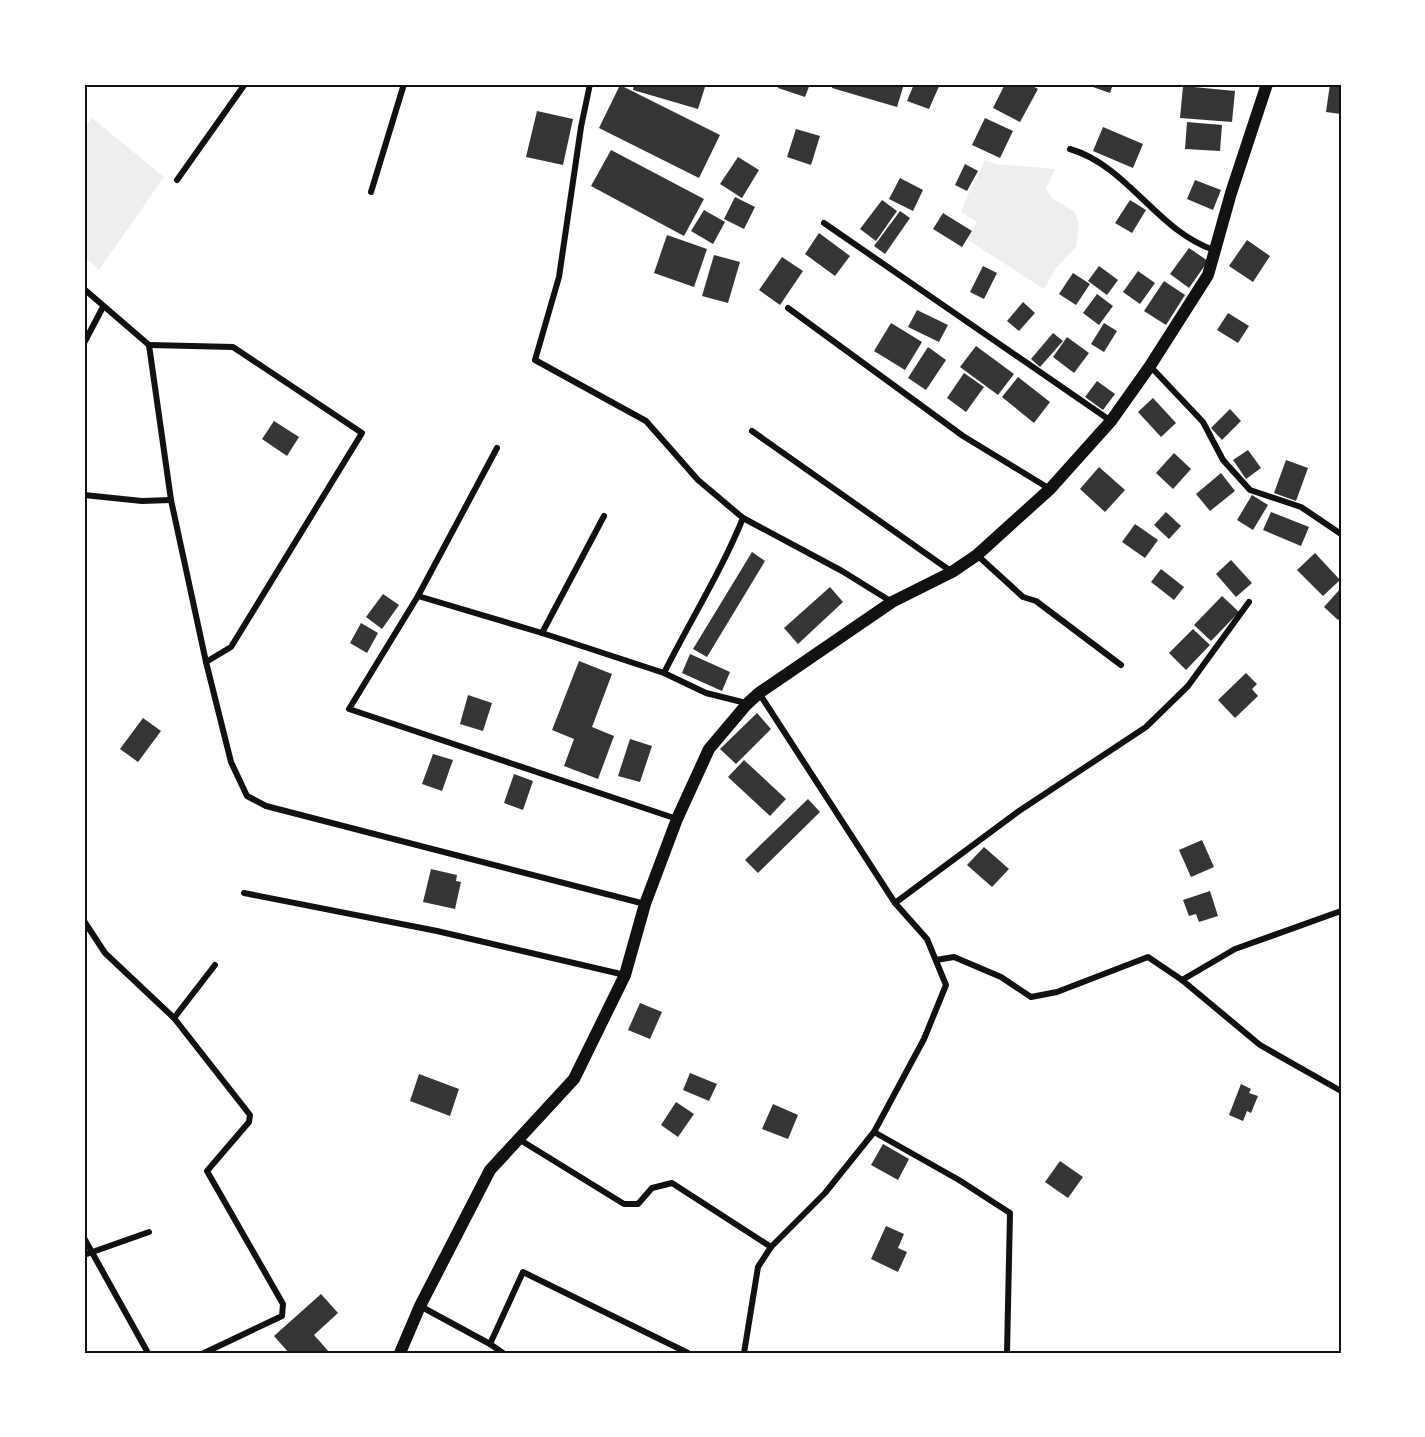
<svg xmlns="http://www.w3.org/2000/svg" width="1425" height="1437" viewBox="0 0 1425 1437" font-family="'Fira Sans',sans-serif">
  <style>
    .green { fill: #eee }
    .building { fill: #353535 }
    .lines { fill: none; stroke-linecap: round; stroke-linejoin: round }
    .minor { stroke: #111; stroke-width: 6 }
    .primary { stroke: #111; stroke-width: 12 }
    .neatline { fill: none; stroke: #111; stroke-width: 2 }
  </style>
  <rect width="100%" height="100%" fill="#fff"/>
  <g class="green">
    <polygon points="92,118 164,177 99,270 84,256 84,128"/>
    <path d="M985,160L995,164L1055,169L1046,189L1053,199L1075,212L1079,224L1076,247L1056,268L1044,289L968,240L977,222L961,212C967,193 978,178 985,160Z"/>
  </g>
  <g class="building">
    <polygon points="634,84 706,84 698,109 633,90"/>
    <polygon points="780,84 810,84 805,97 778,88"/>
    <polygon points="833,84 904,84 897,107 832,88"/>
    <polygon points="914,84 940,84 929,109 907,101"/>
    <polygon points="1005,84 1029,84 1038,89 1020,122 993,108"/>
    <polygon points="1084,84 1113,84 1110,93"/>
    <polygon points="1330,84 1341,84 1341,114 1326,112"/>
    <polygon points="620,85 720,135 699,178 599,128"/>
    <polygon points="1183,86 1235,91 1232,122 1180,118"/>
    <polygon points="537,111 573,119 563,165 526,157"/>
    <polygon points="985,118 1013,131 1000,158 972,145"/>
    <polygon points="1187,122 1222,125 1220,151 1185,149"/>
    <polygon points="1103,127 1143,144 1133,168 1093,151"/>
    <polygon points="796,129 820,136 811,165 787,157"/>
    <polygon points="611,150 704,199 684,236 591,186"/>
    <polygon points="738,157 759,170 742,198 720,184"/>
    <polygon points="965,164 978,171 967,191 955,185"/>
    <polygon points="900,178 923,190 913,211 889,199"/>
    <polygon points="1195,180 1221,190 1213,210 1187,199"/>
    <polygon points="735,197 755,207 744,229 724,219"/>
    <polygon points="882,200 897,211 876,241 860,229"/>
    <polygon points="1130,200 1146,210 1132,233 1115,223"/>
    <polygon points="704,210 725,222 713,244 691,231"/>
    <polygon points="900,211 910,218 885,254 874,246"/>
    <polygon points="943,213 972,231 962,247 933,229"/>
    <polygon points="819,233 850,256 835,276 805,254"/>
    <polygon points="667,235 707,249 694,287 654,273"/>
    <polygon points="1247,240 1270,256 1253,282 1229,266"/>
    <polygon points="1189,248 1208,261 1189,288 1170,274"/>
    <polygon points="714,255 740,262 728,303 702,296"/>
    <polygon points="782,257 803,271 780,305 759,290"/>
    <polygon points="983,266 997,273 984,299 970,292"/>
    <polygon points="1099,266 1118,280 1107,295 1088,281"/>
    <polygon points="1138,271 1155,283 1140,304 1123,292"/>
    <polygon points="1073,273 1090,284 1076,305 1059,294"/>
    <polygon points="1164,281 1185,295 1166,325 1144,311"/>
    <polygon points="1097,294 1113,306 1099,325 1083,313"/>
    <polygon points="1023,302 1035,313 1019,331 1007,321"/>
    <polygon points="917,310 948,325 939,342 908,327"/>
    <polygon points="1228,313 1249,326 1238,343 1217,330"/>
    <polygon points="891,323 922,342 905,370 874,351"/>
    <polygon points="1104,323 1117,331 1104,352 1091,344"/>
    <polygon points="1053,333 1063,341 1040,367 1031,359"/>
    <polygon points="1067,337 1089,353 1074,373 1053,357"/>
    <polygon points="976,346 1014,374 998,395 960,367"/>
    <polygon points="928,347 946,360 926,390 908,378"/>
    <polygon points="964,373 984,387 966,412 947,398"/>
    <polygon points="1018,377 1050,402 1034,423 1002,397"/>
    <polygon points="1097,381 1115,394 1103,410 1085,397"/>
    <polygon points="1153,398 1176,423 1161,437 1138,412"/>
    <polygon points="1230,409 1241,421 1222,440 1211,428"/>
    <polygon points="274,421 299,437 287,456 262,439"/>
    <polygon points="1248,450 1261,468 1246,479 1233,460"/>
    <polygon points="1174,453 1191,469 1173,489 1156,473"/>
    <polygon points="1286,460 1308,468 1296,501 1274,493"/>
    <polygon points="1099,467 1125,490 1105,512 1080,489"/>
    <polygon points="1221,473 1235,491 1210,511 1196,494"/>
    <polygon points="1252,495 1268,505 1253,530 1237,520"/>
    <polygon points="1166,512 1181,526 1169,539 1154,525"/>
    <polygon points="1271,512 1309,527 1301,546 1263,530"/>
    <polygon points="1135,524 1158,540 1145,558 1122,542"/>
    <polygon points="752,552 765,561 707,657 693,649"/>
    <polygon points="1315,553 1340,580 1323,596 1297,570"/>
    <polygon points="1231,560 1252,583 1236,597 1216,574"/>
    <polygon points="1161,569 1184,587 1174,600 1151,582"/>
    <polygon points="830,587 843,602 798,644 784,628"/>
    <polygon points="1341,588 1341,617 1338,620 1324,607"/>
    <polygon points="383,594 399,605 382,629 366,617"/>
    <polygon points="1222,596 1239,612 1211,641 1194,625"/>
    <polygon points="361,623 378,633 367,653 350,643"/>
    <polygon points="1193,629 1210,645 1186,670 1169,653"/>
    <polygon points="690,654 730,672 722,691 682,673"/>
    <polygon points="579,661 612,674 592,727 614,736 598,779 564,766 574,739 552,730"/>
    <polygon points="1246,673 1257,684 1252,689 1258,696 1235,718 1218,700"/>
    <polygon points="468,695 492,703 483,731 460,724"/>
    <polygon points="757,713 771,729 736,764 720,749"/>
    <polygon points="143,718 161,731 138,762 120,749"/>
    <polygon points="630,739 652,746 640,782 618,776"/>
    <polygon points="433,754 453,760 442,791 422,784"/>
    <polygon points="744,760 786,799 770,816 728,777"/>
    <polygon points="514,774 533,781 523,810 504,803"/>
    <polygon points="808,799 820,812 758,873 745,860"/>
    <polygon points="1202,840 1214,867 1191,877 1179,850"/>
    <polygon points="984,847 1009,869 992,887 967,865"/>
    <polygon points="431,869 457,875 456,881 461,882 455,909 423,902"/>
    <polygon points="1210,891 1218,916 1199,922 1196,914 1189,916 1183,900"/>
    <polygon points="640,1003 662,1012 650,1039 628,1030"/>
    <polygon points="690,1073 717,1084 709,1101 683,1090"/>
    <polygon points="419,1074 459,1089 450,1116 410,1101"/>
    <polygon points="1241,1084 1251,1089 1249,1093 1258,1096 1251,1113 1247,1111 1243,1121 1229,1115"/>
    <polygon points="676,1102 694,1114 678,1137 661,1125"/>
    <polygon points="773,1104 798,1115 788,1139 762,1129"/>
    <polygon points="883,1144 909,1159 898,1180 871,1165"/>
    <polygon points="1060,1161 1083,1177 1068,1198 1045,1182"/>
    <polygon points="886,1226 904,1234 898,1248 907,1252 898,1272 871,1259"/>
    <polygon points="321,1294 338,1313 314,1335 330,1353 289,1353 274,1336"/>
  </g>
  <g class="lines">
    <g class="minor">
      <path d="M590,84L581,127L559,277L535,360L646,421L698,480L743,518C721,572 690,621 664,673"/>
      <path d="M1070,149C1128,166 1157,231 1214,250"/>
      <polyline points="177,180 245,84"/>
      <polyline points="371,192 404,84"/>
      <polyline points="824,223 1111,421"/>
      <polyline points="84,289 149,345 171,500 206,662 231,762 247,796 266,806 645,904"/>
      <polyline points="788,308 963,436 1050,489"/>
      <polyline points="84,343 103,307"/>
      <polyline points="149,345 233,347 362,433 231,647 206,662"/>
      <polyline points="1150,366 1203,422 1223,460 1250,490 1301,507 1341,534"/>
      <polyline points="752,431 952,572"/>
      <polyline points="497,448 418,596 349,709 677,819"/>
      <polyline points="84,495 142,501 171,500"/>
      <polyline points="743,518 842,571 892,602"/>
      <polyline points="977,555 1023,597 1036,601 1121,665"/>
      <polyline points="418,596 542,633 664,673 706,693 746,703"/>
      <polyline points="542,633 604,516"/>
      <polyline points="244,893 437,931 625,975"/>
      <polyline points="895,903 1019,811 1146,727 1188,686 1249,602"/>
      <polyline points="84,921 105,953 174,1018 250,1115 249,1122 207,1171 283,1304 282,1316 204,1353"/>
      <polyline points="936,960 954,957 1001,977 1031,997 1057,992 1148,957 1182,980 1260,1045 1341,1091"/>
      <polyline points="1182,980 1235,949 1341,911"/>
      <polyline points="174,1018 215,965"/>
      <polyline points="874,1132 959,1180 1010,1213 1007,1353"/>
      <polyline points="517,1138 624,1204 638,1204 652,1188 672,1183 771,1247"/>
      <polyline points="84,1238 148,1353"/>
      <polyline points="84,1255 149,1232"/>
      <polyline points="420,1306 490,1344 523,1272 688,1353"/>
      <polyline points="490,1344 503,1353"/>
      <polyline points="744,1353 758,1267 771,1247 825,1193 874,1132 924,1039 946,985 927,939 895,903 759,693"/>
    </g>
    <polyline class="primary" points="400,1353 420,1306 490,1170 574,1079 625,975 645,904 677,819 709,749 747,704 759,693 892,602 952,572 977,555 1050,489 1111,421 1150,366 1208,275 1231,193 1267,84"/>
  </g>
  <rect width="1425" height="1437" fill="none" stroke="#ffffff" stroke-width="171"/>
  <rect x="86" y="86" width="1254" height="1266" class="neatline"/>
</svg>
